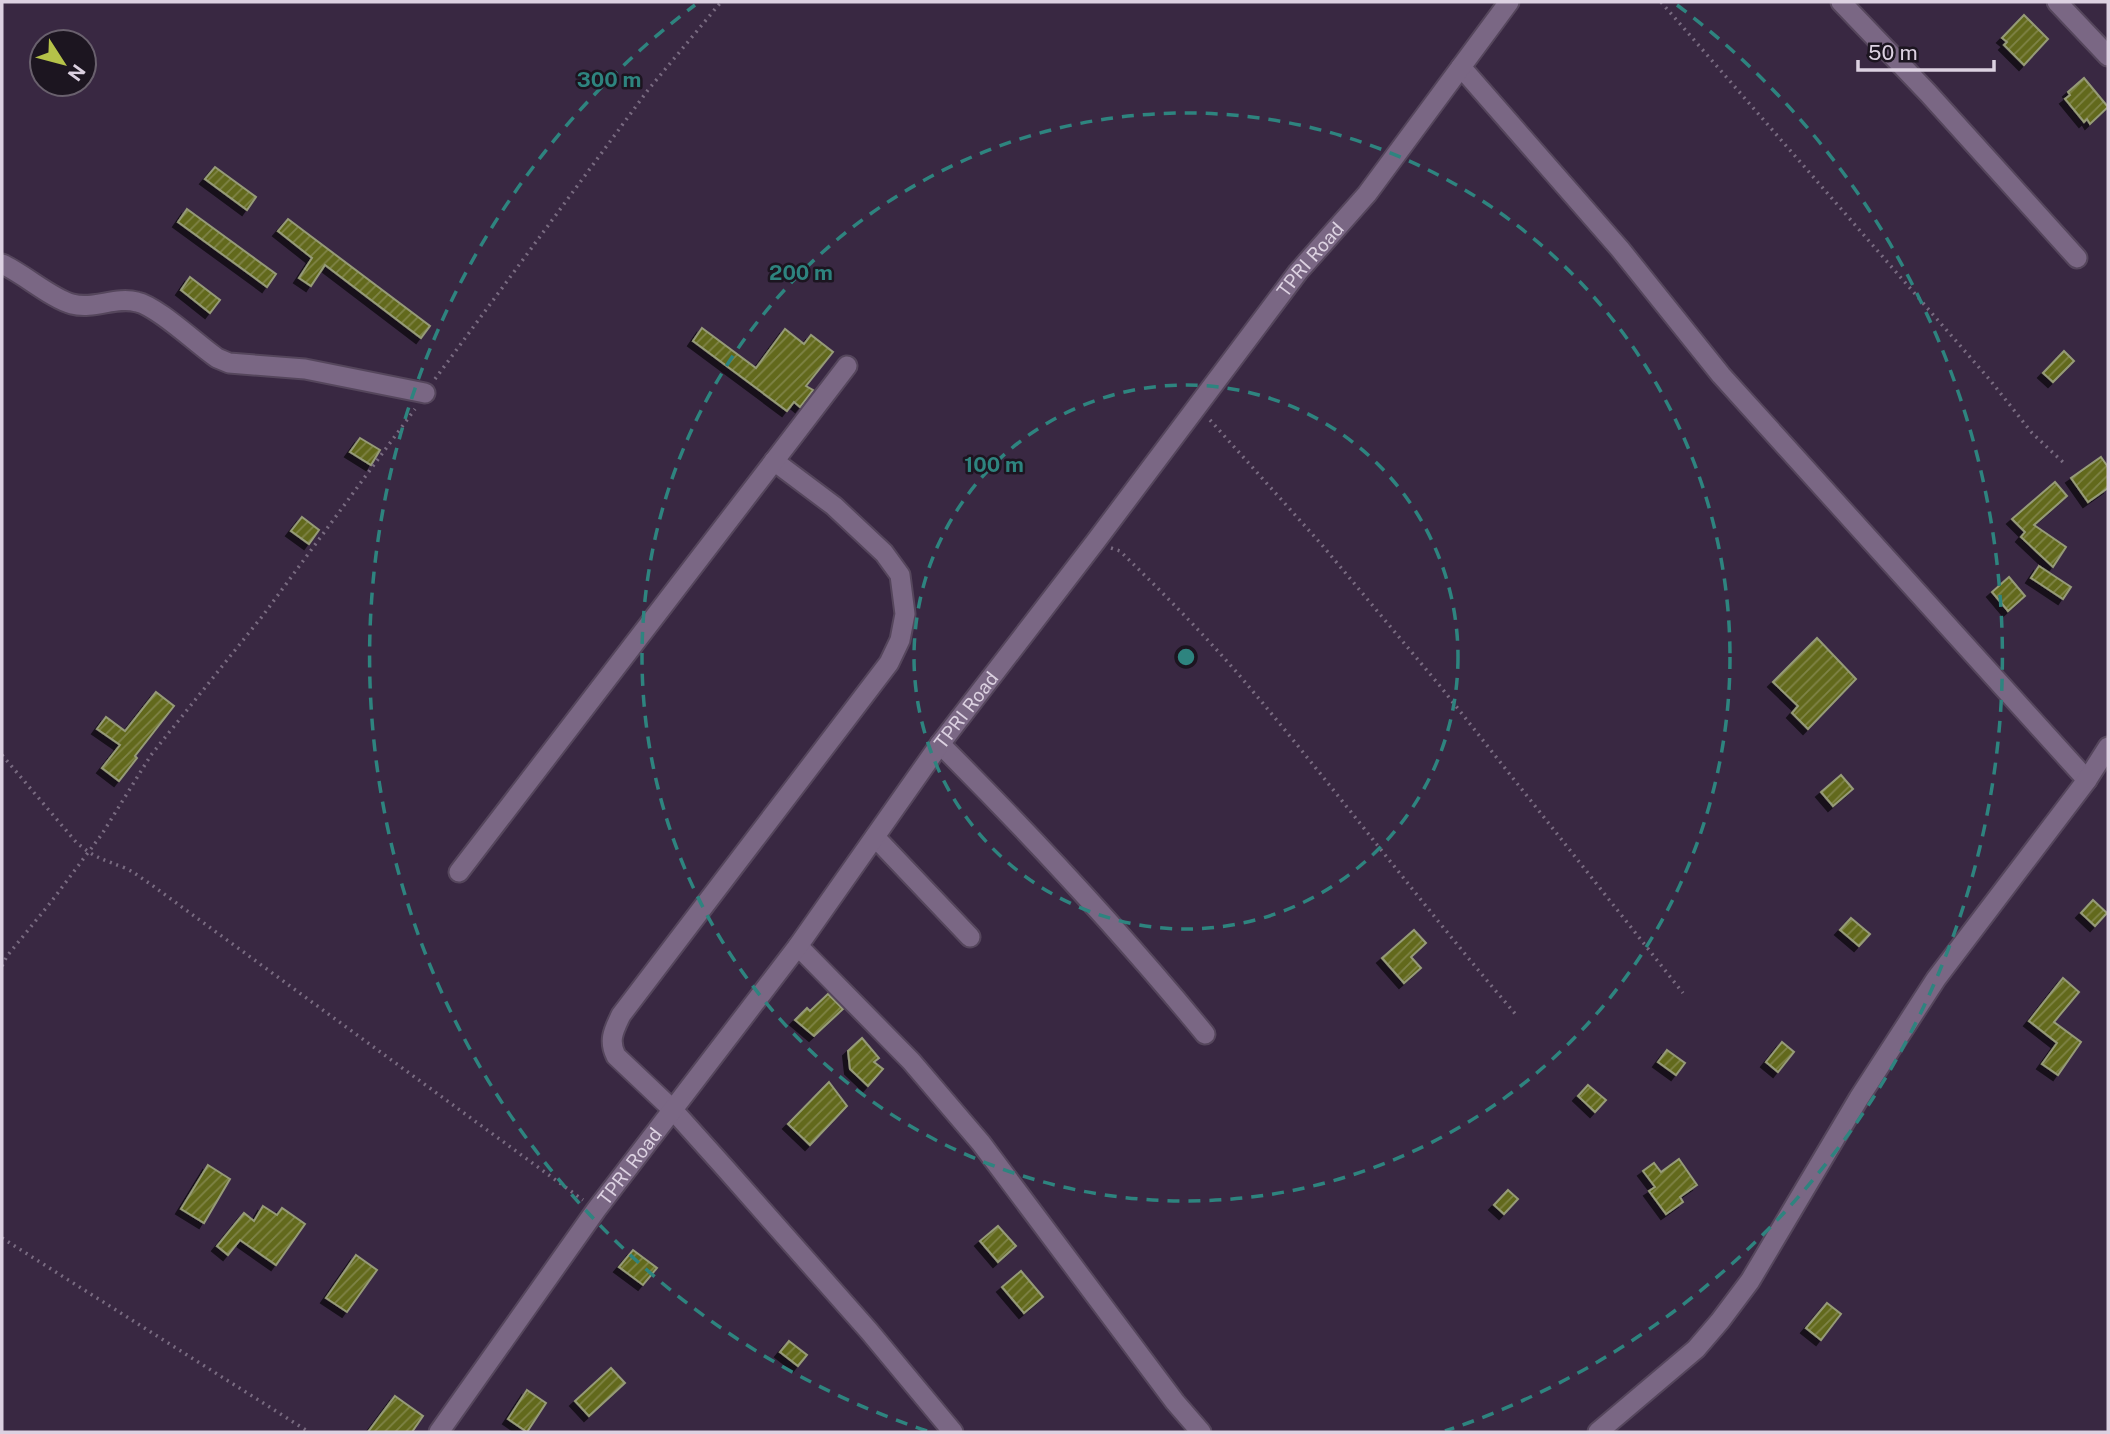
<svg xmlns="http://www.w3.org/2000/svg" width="2110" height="1434" viewBox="0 0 2110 1434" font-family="'Public Sans',sans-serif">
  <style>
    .building { fill: url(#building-hatch); stroke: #969b78; stroke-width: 2; filter: url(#shadow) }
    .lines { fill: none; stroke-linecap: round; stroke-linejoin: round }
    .minor-casing { stroke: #55465c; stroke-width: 23 }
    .path { stroke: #796b81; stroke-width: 3.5; stroke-dasharray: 2 5; stroke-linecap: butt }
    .minor { stroke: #7a6784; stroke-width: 19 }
    .ring { fill: none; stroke: #2e847f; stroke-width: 3.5; stroke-dasharray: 12 9 }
    .labels { text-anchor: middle; stroke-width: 5; stroke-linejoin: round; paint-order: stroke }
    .street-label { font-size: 19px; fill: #dcd1e1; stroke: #1c1520 }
    .centre { fill: #2e847f; stroke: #1c1520; stroke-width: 3.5 }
    .ring-label { font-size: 21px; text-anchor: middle; font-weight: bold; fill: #2e847f; stroke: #1c1520; stroke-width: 5; stroke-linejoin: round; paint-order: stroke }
  </style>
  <defs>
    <pattern id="building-hatch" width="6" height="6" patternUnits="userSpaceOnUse" patternTransform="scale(1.75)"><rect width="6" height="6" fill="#62691d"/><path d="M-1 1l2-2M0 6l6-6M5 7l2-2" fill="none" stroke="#7f8448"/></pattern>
    <filter id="shadow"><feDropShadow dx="-5" dy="5" stdDeviation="0" flood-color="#0009"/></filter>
  </defs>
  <rect width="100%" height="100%" fill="#392842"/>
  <g class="building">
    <polygon points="2024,15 2048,39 2024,65 2004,45 2007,42 2002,38"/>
    <polygon points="2084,78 2108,107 2090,124 2087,119 2084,122 2065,99 2070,95 2068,92"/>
    <polygon points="215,167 256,197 247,210 205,179"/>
    <polygon points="187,209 276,274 267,287 178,222"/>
    <polygon points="288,219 430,326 421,338 325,265 311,286 299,278 312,258 278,231"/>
    <polygon points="190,277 220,300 210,313 181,290"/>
    <polygon points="702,328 756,368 785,329 804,344 811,335 833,352 806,386 813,390 800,407 794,402 787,411 693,341"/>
    <polygon points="2064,351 2074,361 2053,382 2043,373"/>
    <polygon points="360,438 380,450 371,465 350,452"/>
    <polygon points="2101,457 2108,467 2108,488 2088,502 2071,478"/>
    <polygon points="2055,482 2067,496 2034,525 2066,547 2053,567 2021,537 2025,532 2012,519"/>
    <polygon points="302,517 319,530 309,544 291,531"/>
    <polygon points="2039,566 2071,587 2063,599 2031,578"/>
    <polygon points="2009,577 2025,596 2008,611 1992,592"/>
    <polygon points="1817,638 1856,679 1808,729 1792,713 1798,706 1773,682"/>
    <polygon points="156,692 174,706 135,756 137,758 119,781 102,768 120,745 97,729 106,717 125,731"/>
    <polygon points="1841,775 1853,789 1833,806 1821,792"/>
    <polygon points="2093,900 2107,913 2095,926 2081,913"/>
    <polygon points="1851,918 1870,934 1859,946 1840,930"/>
    <polygon points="1414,930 1426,943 1411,957 1421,968 1404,983 1382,958"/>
    <polygon points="2063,978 2079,992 2054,1022 2081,1042 2058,1075 2042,1064 2057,1043 2029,1021"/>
    <polygon points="828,994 843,1009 814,1036 795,1020 807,1008 810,1011"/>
    <polygon points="862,1038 879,1058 874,1062 883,1069 868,1086 850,1069 848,1051"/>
    <polygon points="1782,1042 1794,1052 1778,1072 1766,1062"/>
    <polygon points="1667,1050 1685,1063 1676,1075 1658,1062"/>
    <polygon points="829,1082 847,1106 810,1145 788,1124"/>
    <polygon points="1588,1085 1606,1100 1595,1112 1578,1096"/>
    <polygon points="1679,1159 1697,1185 1680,1197 1683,1202 1666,1214 1649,1191 1655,1187 1643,1171 1654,1163 1661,1172"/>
    <polygon points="208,1165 230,1179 204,1223 181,1209"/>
    <polygon points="1508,1190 1518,1199 1504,1214 1494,1205"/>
    <polygon points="263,1206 277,1215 282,1208 305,1224 276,1265 240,1240 228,1255 217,1246 244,1213 254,1221"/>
    <polygon points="998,1226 1016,1246 998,1262 980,1241"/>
    <polygon points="633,1250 657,1268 643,1285 619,1267"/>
    <polygon points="356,1255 377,1270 347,1312 326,1298"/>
    <polygon points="1021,1271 1043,1297 1024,1313 1002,1287"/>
    <polygon points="1827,1303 1841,1314 1821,1340 1806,1328"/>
    <polygon points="789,1341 807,1355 798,1366 780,1352"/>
    <polygon points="611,1368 625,1383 589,1416 575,1401"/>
    <polygon points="527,1390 546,1403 527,1432 508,1419"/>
    <polygon points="395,1396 423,1416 412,1432 368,1432"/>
  </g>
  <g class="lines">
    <g class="minor-casing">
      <g id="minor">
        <polyline points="1841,2 1928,93 2077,258"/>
        <polyline points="2057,2 2108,56"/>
        <polyline points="1461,67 1620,249 1721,375 2087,780"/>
        <path d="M2,264C24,274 52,299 72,304C94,310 116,296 137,302C157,306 198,345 217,358L229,363L305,369L425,393"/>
        <path d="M774,461L834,506L884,553L900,575L905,614L900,640L889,663L621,1015C614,1030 608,1040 616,1056L673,1110L725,1168L869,1331L953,1432"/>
        <path d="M940,744C1033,837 1122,933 1205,1034"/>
        <polyline points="875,837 970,937"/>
        <polyline points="459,872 847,366"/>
        <polyline points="798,946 911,1061 981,1143 1175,1402 1201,1432"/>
        <path id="s1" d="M439,1432L596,1210L798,946L940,744L1096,541L1298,272L1367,194L1509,2"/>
        <polyline points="1598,1432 1696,1349 1720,1321 1750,1281 1859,1098 1936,979 2087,780 2108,747"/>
      </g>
    </g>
    <g class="path">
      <polyline points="1661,2 1990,380 2032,433 2066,465"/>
      <polyline points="435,379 648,90 721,2"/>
      <polyline points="1210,420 1322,545 1440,686 1683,993"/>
      <path d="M1111,548L1120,551C1163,593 1206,636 1245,682C1338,792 1424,908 1518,1017"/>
      <path d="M2,755L76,842C94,858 105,860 125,868C134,872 141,878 149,883L583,1200"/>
      <polyline points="2,966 7,956 51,902 102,834 151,755 264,614 415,409"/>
      <polyline points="2,1238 309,1432"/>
    </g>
    <use href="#minor" class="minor"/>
  </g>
  <g class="ring">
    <circle cx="1186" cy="657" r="272"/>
    <circle cx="1186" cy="657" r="544"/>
    <path d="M927 1431A816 816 0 0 1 695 5M1677 5A816 816 0 0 1 1445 1431"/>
  </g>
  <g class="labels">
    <g class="street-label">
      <text dy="7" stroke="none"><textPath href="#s1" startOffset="1461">TPRI Road</textPath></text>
      <text dy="7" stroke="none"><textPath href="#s1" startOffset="894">TPRI Road</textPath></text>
      <text dy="7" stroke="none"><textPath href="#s1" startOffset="327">TPRI Road</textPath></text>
    </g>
  </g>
  <circle cx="1186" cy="657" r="10" class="centre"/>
  <g class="ring-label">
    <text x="609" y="87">300 m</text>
    <text x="801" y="280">200 m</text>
    <text x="994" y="472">100 m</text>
  </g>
  <rect width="2110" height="1434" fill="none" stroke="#dcd1e1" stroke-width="7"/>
  <g transform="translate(63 63) rotate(126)"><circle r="33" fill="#1c1520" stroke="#69606d" stroke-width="2"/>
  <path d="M0-5L12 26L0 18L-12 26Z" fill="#b5c249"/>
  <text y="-10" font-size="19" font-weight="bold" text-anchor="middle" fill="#dcd1e1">N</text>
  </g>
  <path d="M1858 60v10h136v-10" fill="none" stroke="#dcd1e1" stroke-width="3.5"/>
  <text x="1868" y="60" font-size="21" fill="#dcd1e1" stroke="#1c1520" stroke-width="5" paint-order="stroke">50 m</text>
</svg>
